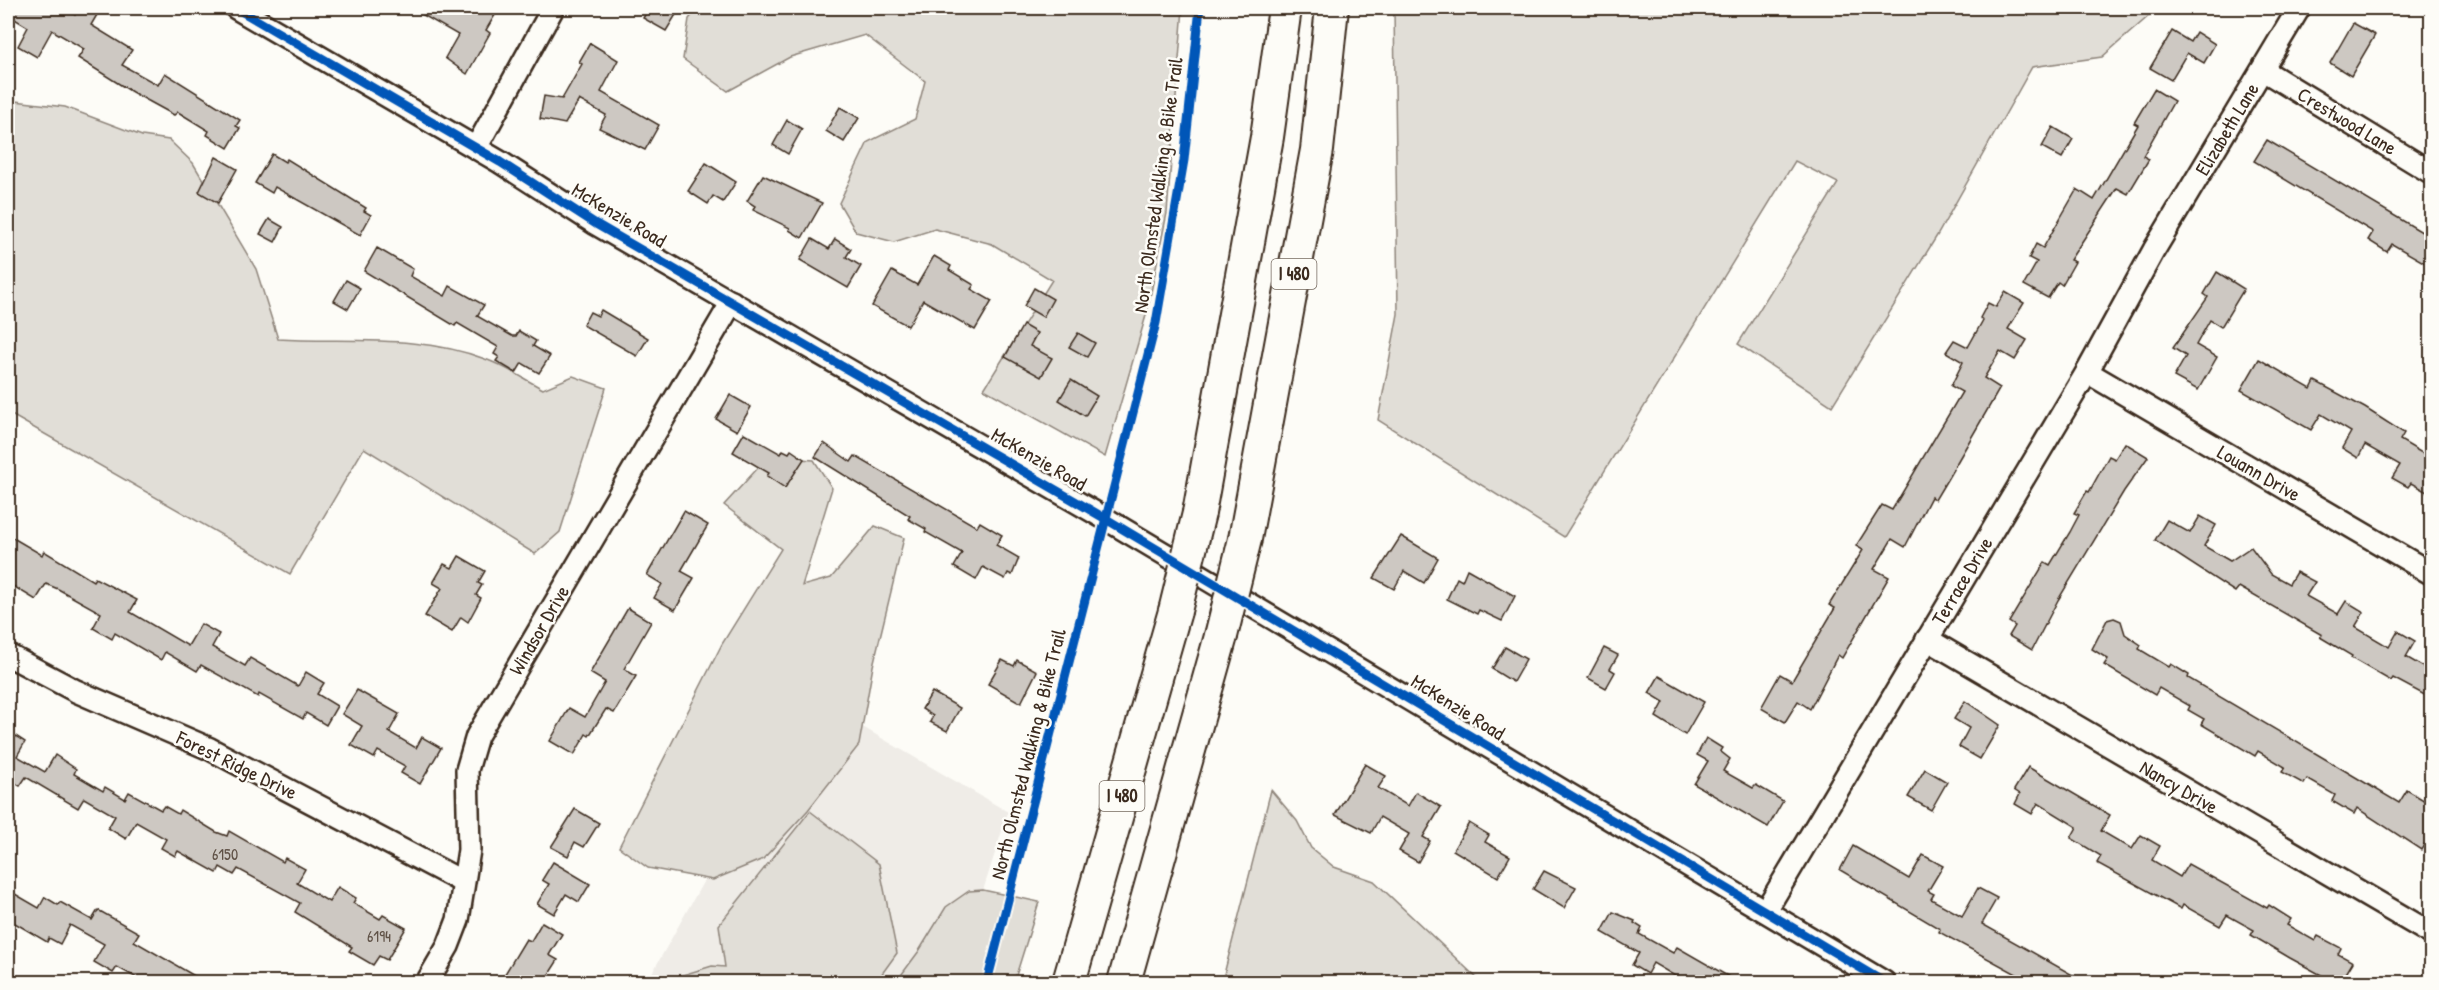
<svg xmlns="http://www.w3.org/2000/svg" width="2439" height="990" viewBox="0 0 2439 990" font-family="'Patrick Hand',sans-serif">
  <style>
    .built { fill: #efece7 }
    .green { fill: #e1ded7; stroke: #8e847a; stroke-width: 1.5 }
    .building { fill: #cdc8c2; stroke: #3b2a1e; stroke-width: 1.5 }
    .lines { fill: none; stroke-linecap: round; stroke-linejoin: round }
    .minor-casing { stroke: #3b2a1e; stroke-width: 26 }
    .highway-casing { stroke: #3b2a1e; stroke-width: 36 }
    .minor { stroke: #fdfcf7; stroke-width: 21 }
    .highway { stroke: #fdfcf7; stroke-width: 32 }
    .highway-bridge-casing { stroke: #3b2a1e; stroke-width: 36; stroke-linecap: butt }
    .highway-bridge { stroke: #fdfcf7; stroke-width: 32 }
    .cycleway-casing { stroke: #fdfcf7; stroke-width: 13 }
    .cycleway { stroke: #0057b8; stroke-width: 9 }
    .labels { text-anchor: middle; stroke-width: 5; stroke-linejoin: round; paint-order: stroke }
    .number-label { font-size: 16px; fill: #605247 }
    .shield { fill: #fdfcf7; stroke: #75695f; stroke-width: 1.5 }
    .shield-label { font-size: 18px; font-weight: bold; fill: #3b2a1e }
    .street-label { font-size: 20px; fill: #3b2a1e; stroke: #fdfcf7 }
  </style>
  <rect width="100%" height="100%" fill="#fdfcf7"/>
  <filter id="ink" filterUnits="userSpaceOnUse"><feTurbulence type="fractalNoise" baseFrequency=".0167" numOctaves="2"/><feDisplacementMap in="SourceGraphic" scale="12" xChannelSelector="R" yChannelSelector="G"/><feConvolveMatrix kernelMatrix="1 2 1 2 8 2 1 2 1" color-interpolation-filters="sRGB"/></filter>
  <g filter="url(#ink)">
    <polygon class="built" points="808,695 1008,812 954,982 647,982"/>
    <g class="green">
      <polygon points="698,8 1183,8 1167,213 1147,312 1105,457 984,389 1052,280 992,244 935,229 894,242 856,232 839,203 868,142 915,119 925,81 865,35 790,57 728,91 683,59 689,19"/>
      <polygon points="1394,8 2158,8 2102,57 2032,67 1938,234 1832,406 1738,344 1838,183 1795,161 1564,537 1378,420 1398,314"/>
      <path d="M8,94L15,101L65,107L142,136L169,140L193,163L256,269L278,339C346,343 420,334 485,359C505,366 524,379 543,389L573,376L606,388L560,532L535,554L364,448L290,574L8,413Z"/>
      <polygon points="768,457 814,460 832,488 802,586 831,578 875,526 904,538 873,666 859,745 808,810 763,859 713,880 648,868 619,847 722,644 781,549 724,505"/>
      <polygon points="1271,790 1297,821 1311,848 1334,867 1374,881 1481,982 1222,982"/>
      <polygon points="810,811 879,864 897,953 876,982 660,982 712,966 725,967 719,925"/>
      <polygon points="983,890 1039,902 1014,982 896,982 919,951 946,907 969,891"/>
    </g>
    <g class="building">
      <polygon points="8,8 63,8 75,15 79,8 101,8 91,25 132,50 122,65 158,85 165,73 240,120 236,126 240,128 228,148 207,135 209,131 178,112 174,115 132,92 78,58 84,49 52,30 37,57 18,46 28,27 8,15"/>
      <polygon points="411,8 482,8 495,15 486,30 490,33 467,74 445,58 458,35"/>
      <polygon points="649,8 680,8 666,31 643,18"/>
      <polygon points="2353,23 2375,35 2351,76 2330,63"/>
      <polygon points="2172,31 2190,42 2196,32 2215,44 2204,63 2187,53 2171,80 2150,68"/>
      <polygon points="590,43 618,60 601,92 659,125 645,150 599,128 606,115 579,100 565,124 540,119 544,96 562,99 582,64 579,62"/>
      <polygon points="2154,89 2174,101 2143,156 2149,159 2128,194 2117,188 2070,260 2075,262 2062,285 2058,282 2048,298 2024,285 2037,262 2029,258 2036,244 2043,248 2077,189 2094,200 2138,125 2134,123"/>
      <polygon points="840,107 859,118 844,142 826,131"/>
      <polygon points="787,120 802,129 788,154 773,145"/>
      <polygon points="2053,127 2073,139 2062,158 2042,147"/>
      <polygon points="2267,140 2432,238 2432,267 2392,244 2387,252 2368,240 2373,232 2254,161"/>
      <polygon points="272,154 285,162 287,159 366,208 364,211 371,215 360,235 275,187 272,193 255,183"/>
      <polygon points="216,157 237,169 218,203 199,192"/>
      <polygon points="706,163 736,182 723,202 713,196 708,204 688,191"/>
      <polygon points="763,175 822,203 802,238 789,230 790,228 753,210 755,206 747,201"/>
      <polygon points="269,219 283,227 275,242 260,234"/>
      <polygon points="812,239 829,249 835,239 851,249 846,257 861,266 848,288 800,260"/>
      <polygon points="377,248 413,269 410,276 445,296 450,286 484,305 477,316 512,336 516,336 519,331 536,341 533,346 550,356 539,373 522,363 516,373 496,361 499,357 494,354 498,347 457,323 455,326 364,271"/>
      <polygon points="934,256 951,266 949,270 974,285 971,289 992,301 975,330 923,300 908,326 872,306 892,271 917,285"/>
      <polygon points="2217,272 2244,289 2221,327 2210,320 2196,345 2217,357 2198,390 2174,377 2186,356 2173,348 2208,297 2204,294"/>
      <polygon points="346,280 360,288 348,309 334,301"/>
      <polygon points="1034,288 1053,299 1043,317 1024,306"/>
      <polygon points="2005,292 2024,303 2008,329 2027,340 2015,360 2000,351 1984,378 2000,388 1948,478 1935,500 1931,497 1905,547 1892,539 1874,569 1889,577 1842,658 1838,655 1810,709 1798,701 1785,722 1761,708 1780,674 1792,681 1835,608 1829,605 1863,550 1856,546 1882,505 1892,510 1962,392 1951,386 1963,362 1946,352 1954,340 1968,347 1983,320 1980,318 1988,303 1996,307"/>
      <polygon points="601,310 648,338 637,356 583,325 590,312 598,316"/>
      <polygon points="1023,325 1037,333 1030,346 1052,358 1041,377 1005,357"/>
      <polygon points="1078,333 1095,343 1087,357 1069,347"/>
      <polygon points="2259,359 2311,389 2315,381 2365,408 2404,433 2400,440 2432,459 2432,495 2411,483 2408,487 2392,478 2400,465 2365,445 2358,458 2342,448 2351,432 2321,414 2311,430 2241,390"/>
      <polygon points="1071,380 1097,396 1085,416 1059,400"/>
      <polygon points="730,395 751,407 737,431 716,419"/>
      <polygon points="744,433 781,454 783,450 789,453 791,450 804,459 785,488 767,476 769,473 733,452"/>
      <polygon points="824,443 851,462 855,456 977,527 980,522 1002,535 996,545 1019,558 1012,575 1008,573 1005,579 983,567 976,580 954,567 962,553 925,532 926,529 908,519 910,516 815,457"/>
      <polygon points="2125,443 2148,457 2124,491 2058,600 2032,650 2009,636 2015,626 2009,622 2045,562 2050,565 2070,532 2079,515 2074,513 2087,491 2089,492 2109,456 2115,459"/>
      <polygon points="684,511 708,525 681,571 694,578 675,610 654,598 662,584 647,575"/>
      <polygon points="2200,516 2216,525 2204,546 2230,561 2251,547 2271,574 2289,584 2296,572 2315,582 2306,596 2338,614 2346,601 2364,612 2355,627 2389,647 2398,631 2415,641 2406,657 2432,672 2432,699 2393,678 2391,681 2351,658 2352,656 2320,637 2322,635 2239,587 2235,592 2155,540 2167,520 2190,533"/>
      <polygon points="8,535 42,555 44,551 93,581 95,578 137,600 130,612 188,646 201,624 219,634 212,647 245,666 250,658 298,686 306,672 324,683 317,694 337,706 326,725 306,713 303,719 259,694 258,697 201,665 197,671 165,652 161,660 115,633 112,639 93,628 101,613 58,589 46,584 36,600 8,583"/>
      <polygon points="1401,536 1438,558 1424,583 1404,571 1394,589 1374,578"/>
      <polygon points="459,556 485,571 478,583 482,585 476,595 481,598 468,622 461,617 452,632 425,616 442,588 433,583 444,564 452,568"/>
      <polygon points="1467,569 1515,596 1502,621 1479,610 1477,614 1447,599 1457,578 1462,581"/>
      <polygon points="628,608 651,622 624,669 636,676 614,713 606,709 589,736 586,734 574,755 550,741 569,708 585,717 605,682 590,673"/>
      <polygon points="2114,618 2121,621 2125,634 2141,645 2139,649 2169,667 2171,664 2189,675 2188,678 2337,766 2399,803 2407,790 2432,805 2432,832 2421,850 2357,808 2354,814 2332,801 2335,795 2307,779 2304,784 2282,772 2285,767 2258,751 2255,756 2201,724 2204,719 2188,710 2190,706 2159,688 2155,695 2104,665 2108,659 2092,649 2107,620"/>
      <polygon points="1505,647 1526,659 1513,682 1492,669"/>
      <polygon points="1604,648 1618,655 1610,669 1615,672 1606,688 1588,678"/>
      <polygon points="1002,660 1014,666 1017,660 1037,671 1021,703 988,684"/>
      <polygon points="1659,676 1704,702 1685,735 1656,717 1664,702 1649,693"/>
      <polygon points="357,690 399,714 389,732 416,748 422,737 441,748 420,784 401,773 405,766 378,751 374,758 351,745 362,726 342,714"/>
      <polygon points="932,692 960,708 947,731 930,722 933,716 922,709"/>
      <polygon points="1965,701 2000,725 1980,759 1959,747 1969,728 1954,719"/>
      <polygon points="8,731 25,742 17,756 45,772 55,755 76,769 74,774 103,791 105,787 125,799 129,792 161,810 164,806 178,814 180,810 216,832 227,836 229,831 283,862 285,858 305,869 297,883 329,902 338,887 356,898 353,903 380,919 383,915 406,928 387,960 379,956 373,965 349,951 352,947 295,912 300,903 238,869 234,875 220,867 217,873 178,851 175,856 161,848 166,839 136,822 126,839 108,828 115,816 84,798 78,808 26,777 20,786 8,779"/>
      <polygon points="1706,738 1722,748 1720,751 1730,759 1723,771 1753,788 1756,785 1783,801 1768,827 1694,784 1708,761 1697,755"/>
      <polygon points="1365,764 1386,776 1378,788 1408,806 1416,792 1441,807 1423,837 1430,841 1418,862 1399,851 1409,834 1380,817 1371,833 1335,815"/>
      <polygon points="2028,767 2110,815 2101,831 2132,849 2141,835 2160,846 2152,860 2180,877 2188,864 2267,908 2269,905 2291,919 2287,925 2315,941 2318,936 2341,948 2338,954 2353,962 2341,982 2334,982 2290,958 2251,935 2254,930 2227,915 2220,926 2183,905 2181,909 2097,863 2101,856 2071,838 2077,827 2038,803 2032,814 2015,804 2020,794 2014,790"/>
      <polygon points="1925,769 1947,782 1931,810 1908,797"/>
      <polygon points="575,809 599,823 584,847 575,842 568,856 551,847"/>
      <polygon points="1469,823 1489,835 1485,842 1510,856 1498,877 1453,850"/>
      <polygon points="1853,846 1909,879 1923,855 1943,866 1928,891 1934,894 1931,899 1962,916 1978,888 1997,898 1982,924 2085,982 2031,982 1939,932 1940,929 1840,870"/>
      <polygon points="553,862 590,884 579,902 566,894 554,914 537,904 549,884 542,880"/>
      <polygon points="1544,871 1576,887 1564,908 1533,889"/>
      <polygon points="8,890 39,908 45,897 58,905 60,902 92,920 98,910 139,933 134,941 205,982 144,982 117,967 113,973 94,962 104,944 70,925 60,944 49,938 47,942 8,919"/>
      <polygon points="1613,912 1635,921 1634,923 1642,928 1639,934 1673,953 1677,947 1738,982 1685,982 1653,963 1647,974 1632,965 1639,953 1602,932"/>
      <polygon points="542,922 562,934 549,955 558,960 544,982 500,982 526,939 531,941"/>
    </g>
    <g class="lines">
      <g class="minor-casing">
        <g id="minor">
          <polyline points="236,8 500,162 596,224 1106,519 1884,982"/>
          <polyline points="2263,70 2432,173"/>
          <polyline points="476,148 553,8"/>
          <polyline points="2087,372 2432,574"/>
          <polyline points="1927,639 2432,934"/>
          <polyline points="8,655 76,691 210,749 463,882"/>
          <polyline points="1766,910 2087,372 2154,250 2299,8"/>
          <polyline points="427,982 448,946 458,920 469,850 467,770 477,736 732,302"/>
        </g>
      </g>
      <g class="highway-casing">
        <g id="highway">
          <polyline points="1199,513 1267,137 1285,8"/>
          <polyline points="1245,539 1317,150 1332,8"/>
          <polyline points="1069,982 1175,611"/>
          <polyline points="1124,982 1221,636"/>
        </g>
      </g>
      <use href="#minor" class="minor"/>
      <use href="#highway" class="highway"/>
      <g class="highway-bridge-casing">
        <g id="highway-bridge">
          <polyline points="1175,611 1199,513"/>
          <polyline points="1221,636 1245,539"/>
        </g>
      </g>
      <use href="#highway-bridge" class="highway-bridge"/>
      <g class="cycleway-casing">
        <g id="cycleway">
          <polyline points="236,8 500,162 596,224 1106,519 1884,982"/>
          <polyline points="987,982 1156,323 1184,160 1200,8"/>
        </g>
      </g>
      <use href="#cycleway" class="cycleway"/>
    </g>
  </g>
  <g class="labels">
    <g class="number-label">
      <text x="225" y="860">6150</text>
      <text x="379" y="942">6194</text>
    </g>
    <g class="shield">
      <rect x="1271.5" y="259" width="45" height="30" rx="4.5"/>
      <rect x="1099.5" y="781" width="45" height="30" rx="4.5"/>
    </g>
    <g class="shield-label">
      <text x="1294" y="280">I 480</text>
      <text x="1122" y="802">I 480</text>
    </g>
    <g class="street-label">
      <text transform="translate(2347 121) rotate(31)" y="7">Crestwood Lane</text>
      <text transform="translate(2227 129) rotate(-59)" y="7">Elizabeth Lane</text>
      <text transform="translate(1158 185) rotate(-82)" y="7">North Olmsted Walking &amp; Bike Trail</text>
      <text transform="translate(619 215) rotate(31)" y="7">McKenzie Road</text>
      <text transform="translate(1039 459) rotate(30)" y="7">McKenzie Road</text>
      <text transform="translate(2259 473) rotate(30)" y="7">Louann Drive</text>
      <text transform="translate(1962 581) rotate(-59)" y="7">Terrace Drive</text>
      <text transform="translate(539 630) rotate(-60)" y="7">Windsor Drive</text>
      <text transform="translate(1458 707) rotate(32)" y="7">McKenzie Road</text>
      <text transform="translate(1028 754) rotate(-76)" y="7">North Olmsted Walking &amp; Bike Trail</text>
      <text transform="translate(237 765) rotate(26)" y="7">Forest Ridge Drive</text>
      <text transform="translate(2179 787) rotate(30)" y="7">Nancy Drive</text>
    </g>
  </g>
  <rect width="2439" height="990" fill="none" stroke="#fdfcf7" stroke-width="30"/>
  <rect x="15" y="15" width="2409" height="960" fill="none" stroke="#3b2a1e" stroke-width="2" filter="url(#ink)"/>
</svg>
